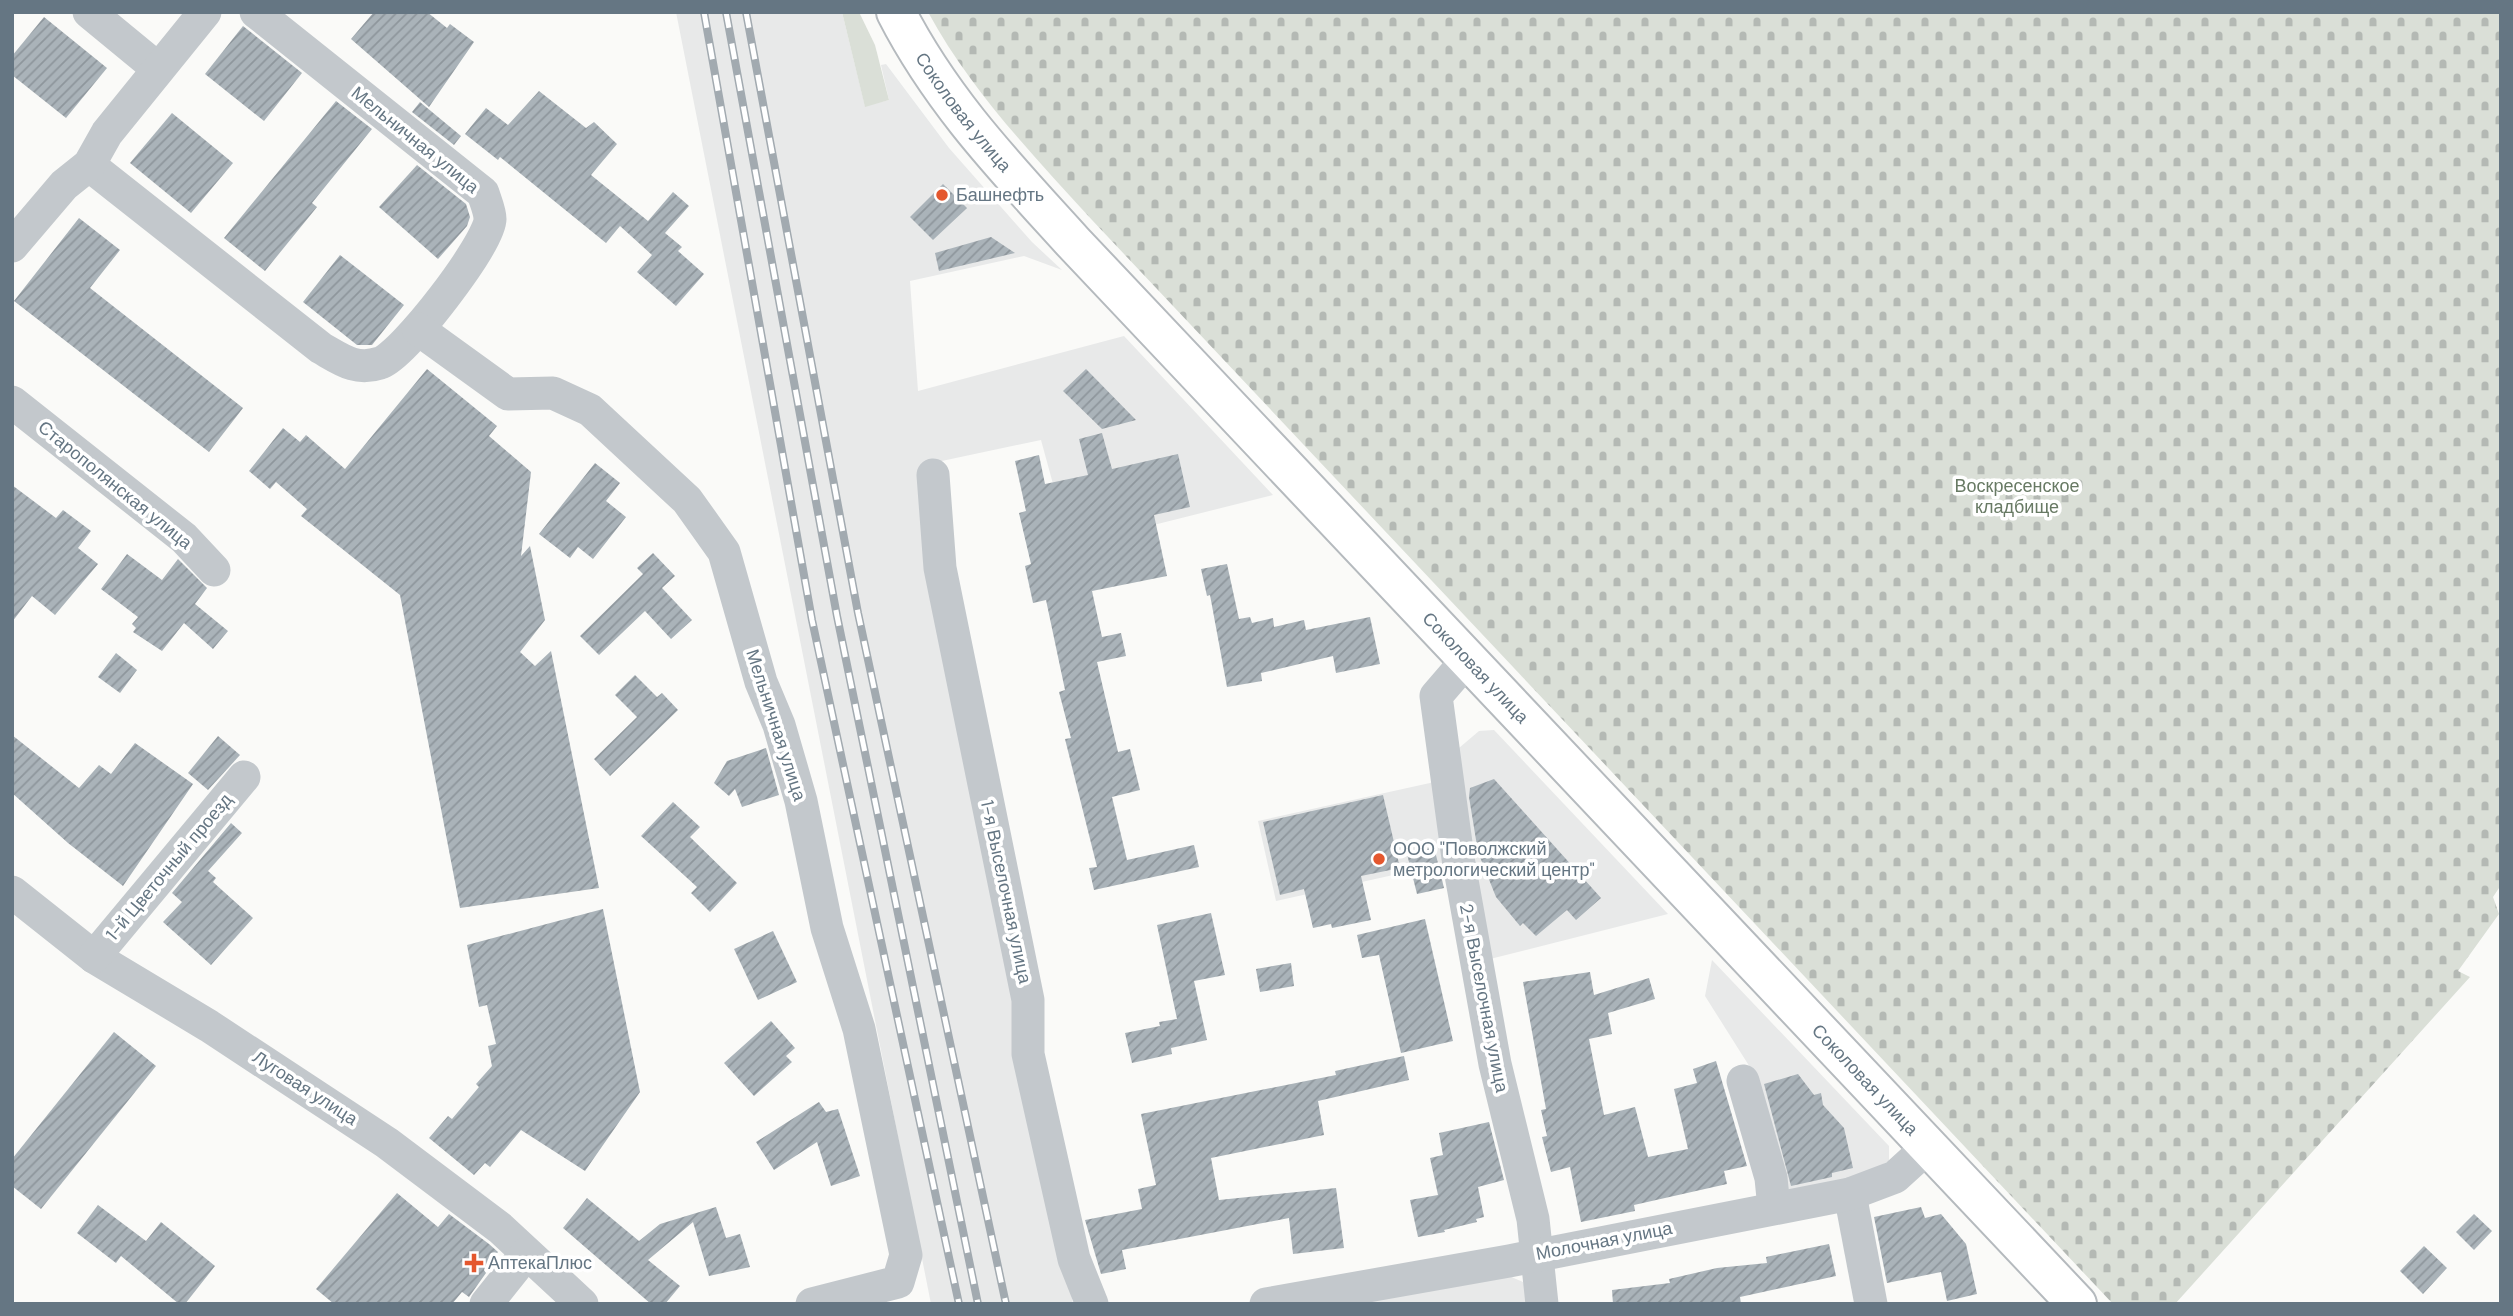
<svg xmlns="http://www.w3.org/2000/svg" width="2513" height="1316" viewBox="0 0 2513 1316" font-family="'DM Sans',sans-serif">
  <style>
    .built { fill: #e8e9e9 }
    .green { fill: #dadfd7 }
    .cemetery { fill: url(#cemetery-stones) }
    .building { fill: url(#building-hatch) }
    .lines { fill: none; stroke-linecap: round; stroke-linejoin: round }
    .primary-casing { stroke: #b5babe; stroke-width: 42 }
    .minor { stroke: #c3c8cc; stroke-width: 33 }
    .primary { stroke: #fff; stroke-width: 38 }
    .rail-casing { stroke: #a2aab0; stroke-width: 8 }
    .rail { stroke: #fff; stroke-width: 5; stroke-dasharray: 16; stroke-linecap: butt }
    .poi-dot { fill: #e4572e; stroke: #fff; stroke-width: 2.5 }
    .labels { text-anchor: middle; stroke-width: 7; stroke-linejoin: round; paint-order: stroke }
    .street-label { font-size: 18px; fill: #657683; stroke: #fff }
    .poi-label { font-size: 18px; fill: #657683; stroke: #fff; text-anchor: start }
    .park-label { font-size: 18px; fill: #687a64; stroke: #fff }
  </style>
  <defs>
    <pattern id="cemetery-stones" width="16" height="16" patternUnits="userSpaceOnUse" patternTransform="scale(1.75)"><rect width="16" height="16" fill="#dadfd7"/><path d="M2 7V4a2 2 0 0 1 4 0v3zM10 15v-3a2 2 0 0 1 4 0v3z" fill="#b4b9b4"/></pattern>
    <pattern id="building-hatch" width="6" height="6" patternUnits="userSpaceOnUse" patternTransform="scale(1.75)"><rect width="6" height="6" fill="#aab3b9"/><path d="M-1 1l2-2M0 6l6-6M5 7l2-2" fill="none" stroke="#8e969c"/></pattern>
  </defs>
  <rect width="100%" height="100%" fill="#fafaf8"/>
  <g class="built">
    <polygon points="676,12 842,12 865,106 889,100 881,65 886,64 949,148 1032,242 1062,270 1024,256 910,281 918,391 1124,336 1273,495 1070,546 1041,440 923,465 1073,1304 931,1304"/>
    <polygon points="1494,730 1668,914 1486,960 1459,748 1479,731"/>
    <polygon points="1439,781 1452,862 1276,901 1258,821"/>
    <polygon points="1712,960 1889,1146 1889,1161 1851,1182 1781,1195 1753,1072 1705,996"/>
    <polygon points="1509,1276 1523,1282 1533,1304 1324,1304"/>
  </g>
  <polygon class="green" points="842,12 859,12 875,45 889,100 865,107"/>
  <path class="cemetery" d="M928,12H2501V885L2493,897L2499,914L2458,971L2470,977L2175,1304H2113L1092,220C1032,154 971,91 928,12Z"/>
  <g class="building">
    <polygon points="374,12 427,12 447,28 450,24 474,42 429,107 351,39"/>
    <polygon points="44,17 107,68 66,118 12,75 12,56"/>
    <polygon points="243,26 302,73 264,121 205,74"/>
    <polygon points="539,91 586,128 594,122 617,144 591,175 648,221 673,192 689,206 665,233 682,247 678,251 704,274 676,306 637,272 652,255 620,226 606,243 500,157 498,160 465,134 486,108 508,125"/>
    <polygon points="336,101 372,129 312,203 317,207 265,271 224,238"/>
    <polygon points="420,102 461,136 454,145 412,112"/>
    <polygon points="172,113 233,163 191,213 130,163"/>
    <polygon points="417,165 466,204 470,217 467,226 438,259 379,207"/>
    <polygon points="943,184 967,208 933,240 910,217"/>
    <polygon points="79,218 120,250 90,288 243,408 209,452 14,301"/>
    <polygon points="991,237 1015,253 939,271 935,253"/>
    <polygon points="340,255 404,305 372,345 357,345 303,302"/>
    <polygon points="427,369 497,426 489,436 531,472 521,556 530,546 545,620 520,652 535,666 551,651 599,888 460,908 400,595 301,516 307,509 276,482 270,489 249,471 283,428 300,442 306,435 345,469"/>
    <polygon points="1086,369 1136,420 1102,429 1063,391"/>
    <polygon points="1102,433 1112,469 1178,454 1190,507 1154,515 1167,576 1092,591 1102,637 1121,633 1126,656 1097,662 1118,752 1130,749 1140,790 1112,797 1127,860 1194,845 1199,867 1094,890 1089,868 1097,867 1065,739 1071,738 1059,692 1065,690 1046,600 1033,603 1025,566 1031,564 1019,513 1026,511 1015,461 1039,455 1045,484 1088,475 1079,439"/>
    <polygon points="595,463 620,483 606,501 626,517 593,559 578,547 570,558 539,534"/>
    <polygon points="12,485 56,518 63,510 91,531 78,548 98,564 55,615 32,596 12,622"/>
    <polygon points="653,553 675,576 662,588 692,620 671,639 645,611 599,655 580,636 643,574 637,568"/>
    <polygon points="127,554 162,580 178,559 207,588 195,604 228,631 213,649 184,623 162,651 133,632 136,628 132,624 138,617 101,589"/>
    <polygon points="1227,564 1239,619 1250,617 1252,623 1273,618 1274,627 1304,620 1306,630 1370,617 1380,664 1336,673 1333,656 1261,673 1262,681 1227,687 1210,595 1207,596 1201,569"/>
    <polygon points="116,653 137,670 120,693 98,677"/>
    <polygon points="635,675 657,697 662,693 678,710 610,776 594,759 637,717 615,695"/>
    <polygon points="12,735 79,788 99,765 111,774 135,743 193,784 123,886 68,843 12,793"/>
    <polygon points="218,736 240,755 208,790 188,773"/>
    <polygon points="766,748 779,795 742,807 735,789 729,796 714,783 727,761"/>
    <polygon points="1494,779 1601,898 1576,920 1567,910 1536,936 1523,923 1520,926 1496,897 1478,852 1469,797 1470,788"/>
    <polygon points="1383,795 1400,868 1361,876 1371,920 1332,928 1331,924 1313,928 1304,889 1280,895 1263,822"/>
    <polygon points="673,802 700,827 690,837 737,883 710,912 691,893 697,887 641,836"/>
    <polygon points="231,823 242,833 208,871 216,878 213,882 253,918 211,965 163,922 182,902 172,893"/>
    <polygon points="1434,847 1444,888 1417,894 1407,854"/>
    <polygon points="603,909 640,1092 585,1171 521,1130 490,1167 485,1163 474,1175 429,1138 448,1116 452,1119 479,1087 476,1084 492,1066 488,1046 496,1044 487,1005 479,1007 467,945"/>
    <polygon points="1211,913 1225,975 1194,981 1207,1040 1171,1048 1172,1054 1132,1063 1125,1033 1160,1026 1159,1022 1177,1019 1157,925"/>
    <polygon points="1425,919 1453,1041 1401,1053 1379,955 1362,958 1357,935"/>
    <polygon points="773,931 797,982 758,1000 734,949"/>
    <polygon points="1291,963 1294,986 1260,992 1256,969"/>
    <polygon points="1590,972 1594,995 1649,978 1655,999 1608,1013 1612,1034 1589,1039 1604,1115 1635,1107 1648,1157 1688,1149 1674,1089 1697,1083 1693,1069 1716,1061 1747,1166 1724,1171 1727,1184 1634,1205 1635,1211 1581,1222 1570,1167 1551,1172 1542,1137 1547,1136 1541,1110 1546,1109 1523,982"/>
    <polygon points="771,1021 795,1048 786,1056 792,1062 754,1096 724,1063"/>
    <polygon points="114,1032 156,1066 41,1209 12,1186 12,1159"/>
    <polygon points="1404,1056 1409,1080 1318,1101 1324,1135 1211,1158 1219,1200 1336,1188 1344,1248 1293,1254 1289,1218 1122,1250 1126,1269 1101,1274 1085,1220 1142,1209 1138,1189 1156,1185 1141,1114 1336,1075 1335,1071"/>
    <polygon points="1798,1074 1814,1095 1821,1093 1823,1105 1844,1128 1853,1168 1832,1173 1832,1177 1791,1186 1764,1084"/>
    <polygon points="819,1102 826,1112 838,1109 860,1176 831,1186 817,1142 774,1170 756,1142"/>
    <polygon points="1489,1122 1504,1180 1478,1187 1484,1217 1476,1219 1477,1222 1444,1230 1445,1232 1418,1237 1410,1200 1438,1195 1430,1158 1443,1155 1439,1133"/>
    <polygon points="397,1193 438,1227 449,1214 489,1244 498,1252 484,1270 486,1273 469,1297 462,1292 452,1304 334,1304 316,1289"/>
    <polygon points="587,1198 639,1241 660,1224 716,1207 726,1238 740,1234 750,1267 709,1276 693,1222 648,1260 680,1286 665,1304 651,1304 563,1228"/>
    <polygon points="98,1205 146,1241 161,1222 215,1266 185,1304 179,1304 121,1256 116,1263 77,1233"/>
    <polygon points="1921,1207 1925,1218 1941,1214 1966,1244 1977,1294 1947,1301 1941,1272 1887,1283 1874,1217"/>
    <polygon points="2474,1214 2492,1231 2474,1250 2456,1232"/>
    <polygon points="1829,1244 1836,1276 1740,1297 1741,1304 1613,1304 1612,1290 1670,1283 1669,1279 1717,1268 1767,1263 1766,1257"/>
    <polygon points="2424,1246 2447,1268 2423,1294 2400,1271"/>
  </g>
  <g class="lines">
    <g class="primary-casing">
      <g id="primary">
        <path id="s1" d="M896,12C942,102 1006,168 1073,242L2077,1304"/>
      </g>
    </g>
    <g class="minor">
      <polyline points="89,12 157,68"/>
      <path d="M89,165L321,348C342,360 356,371 380,363C403,356 490,243 490,219C490,211 485,200 483,193L256,12"/>
      <polyline points="12,246 64,185 89,165 107,133 205,12"/>
      <polyline points="418,329 508,394 553,393 590,410 687,500 724,552 761,682 779,725 801,801 827,928 859,1029 906,1255 898,1282 812,1304"/>
      <polyline points="12,402 184,538 214,570"/>
      <polyline points="933,475 940,568 1028,1000 1028,1054 1074,1259 1092,1304"/>
      <polyline points="1467,660 1436,696 1458,858 1495,1064 1533,1219 1542,1304"/>
      <polyline points="12,892 94,957 209,1026 387,1143 500,1228 582,1304"/>
      <polyline points="94,957 244,777"/>
      <polyline points="1743,1081 1771,1178 1774,1208"/>
      <polyline points="1850,1194 1871,1304"/>
      <polyline points="486,1304 526,1254"/>
      <polyline points="1266,1304 1509,1261 1850,1194 1895,1177 1928,1147"/>
    </g>
    <use href="#primary" class="primary"/>
    <g class="rail-casing">
      <g id="rail">
        <polyline points="704,12 812,620 959,1304"/>
        <polyline points="726,12 837,616 978,1304"/>
        <polyline points="746,12 858,613 1006,1304"/>
      </g>
    </g>
    <use href="#rail" class="rail"/>
  </g>
  <g class="poi-dot">
    <circle cx="942" cy="195" r="7"/>
    <circle cx="1379" cy="859" r="7"/>
    <path d="M470.5 1252.5h7v7h7v7h-7v7h-7v-7h-7v-7h7z"/>
  </g>
  <g class="labels">
    <g class="street-label">
      <text dy="6" stroke="none"><textPath href="#s1" startOffset="121">Соколовая улица</textPath></text>
      <text transform="translate(415 140) rotate(39)" y="6">Мельничная улица</text>
      <text transform="translate(115 485) rotate(39)" y="6">Старополянская улица</text>
      <text dy="6" stroke="none"><textPath href="#s1" startOffset="877">Соколовая улица</textPath></text>
      <text transform="translate(776 725) rotate(72)" y="6">Мельничная улица</text>
      <text transform="translate(169 867) rotate(-50)" y="6">1-й Цветочный проезд</text>
      <text transform="translate(1006 892) rotate(78)" y="6">1-я Выселочная улица</text>
      <text transform="translate(1484 998) rotate(79)" y="6">2-я Выселочная улица</text>
      <text dy="6" stroke="none"><textPath href="#s1" startOffset="1444">Соколовая улица</textPath></text>
      <text transform="translate(305 1088) rotate(33)" y="6">Луговая улица</text>
      <text transform="translate(1604 1241) rotate(-11)" y="6">Молочная улица</text>
    </g>
    <g class="poi-label">
      <text x="956" y="201">Башнефть</text>
      <text x="1393" y="855">ООО "Поволжский<tspan x="1393" dy="21">метрологический центр"</tspan></text>
      <text x="488" y="1269">АптекаПлюс</text>
    </g>
    <g class="park-label">
      <text x="2017" y="492">Воскресенское<tspan x="2017" dy="21">кладбище</tspan></text>
    </g>
  </g>
  <rect width="2513" height="1316" fill="none" stroke="#657683" stroke-width="28"/>
</svg>
